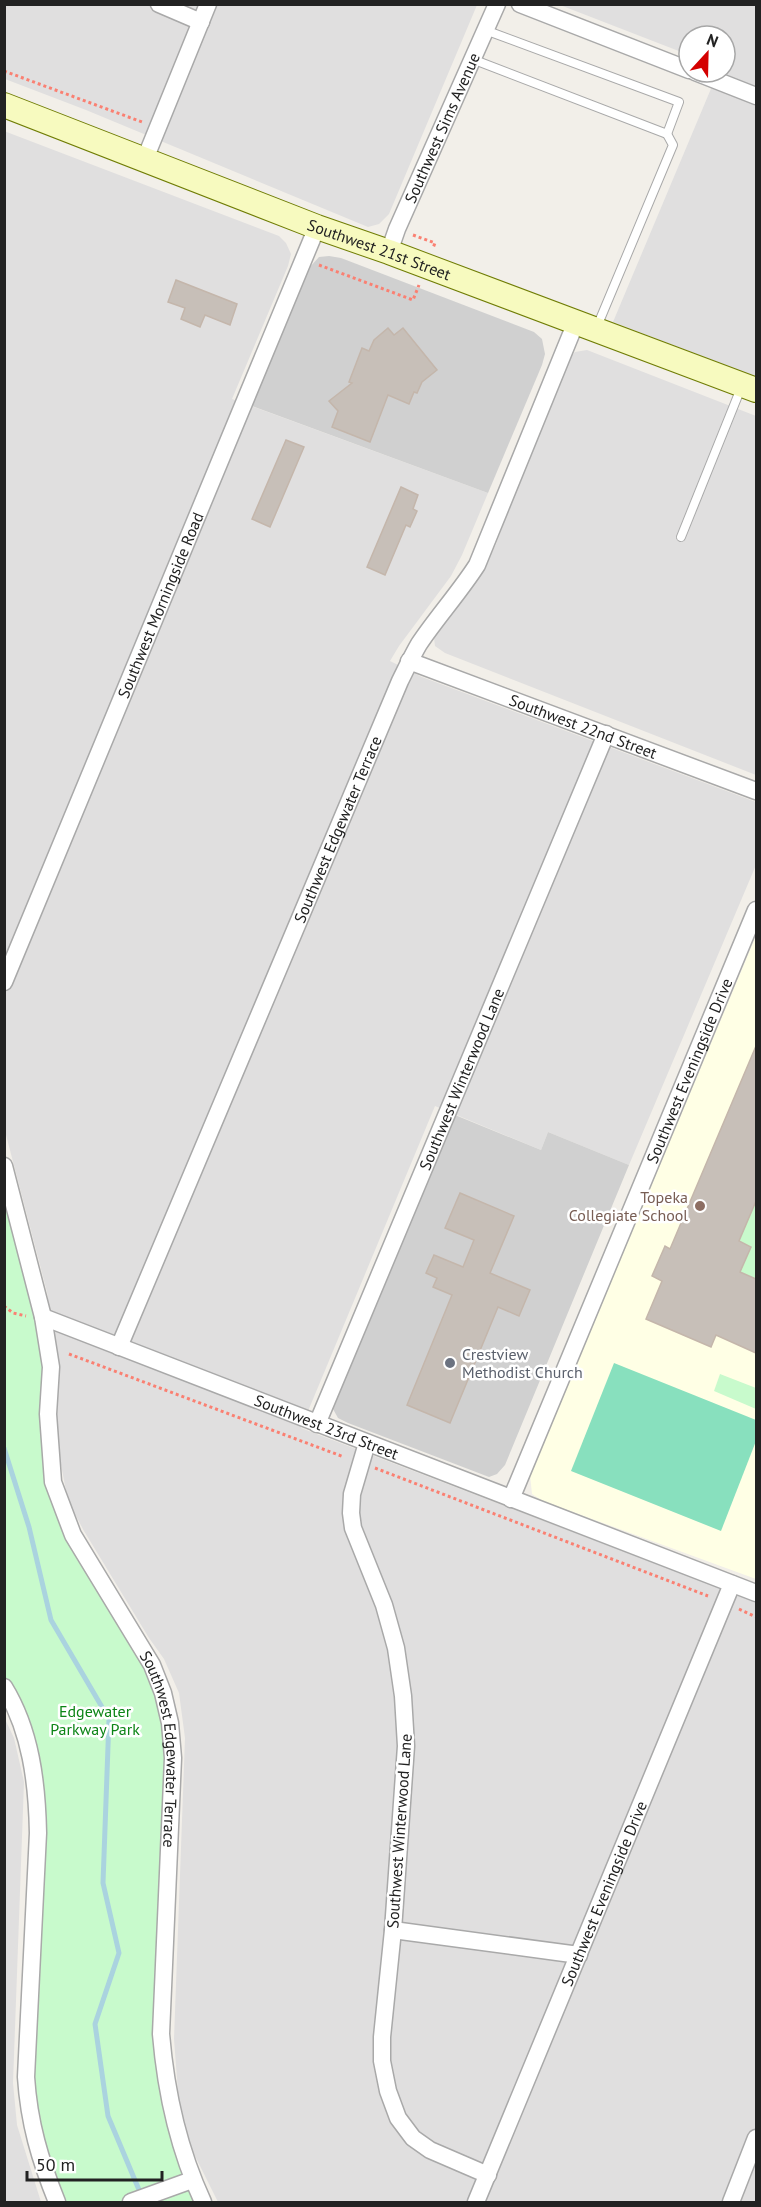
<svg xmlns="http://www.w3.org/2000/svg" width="761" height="2207" viewBox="0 0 761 2207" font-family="'PT Sans',sans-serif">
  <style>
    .residential { fill: #e0dfdf }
    .education { fill: #ffffe5 }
    .religious { fill: #d0d0d0 }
    .park { fill: #c8facc }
    .pitch { fill: #88e0be }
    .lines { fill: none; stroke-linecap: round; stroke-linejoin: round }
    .stream { stroke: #aad3df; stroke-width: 5 }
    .building { fill: #c7bfb8; stroke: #c4b6ab; stroke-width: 1.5 }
    .service-casing { stroke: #a9a9a9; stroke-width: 10 }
    .minor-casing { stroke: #a9a9a9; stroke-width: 19 }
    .secondary-casing { stroke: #707d05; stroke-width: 26 }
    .path { stroke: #fa8072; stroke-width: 3; stroke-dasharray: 3 3; stroke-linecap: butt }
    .service { stroke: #fff; stroke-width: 8 }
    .minor { stroke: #fff; stroke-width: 16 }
    .secondary { stroke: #f7fabf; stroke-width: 24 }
    .education-dot { fill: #8d6e63; stroke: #fff; stroke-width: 2 }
    .worship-dot { fill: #6b7280; stroke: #fff; stroke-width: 2 }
    .labels { text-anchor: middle; stroke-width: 5; stroke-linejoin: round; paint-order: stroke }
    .street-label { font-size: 16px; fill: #222; stroke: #fff }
    .education-label { font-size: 16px; fill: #785e54; stroke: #fff; text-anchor: end }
    .worship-label { font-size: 16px; fill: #5b616d; stroke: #fff; text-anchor: start }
    .park-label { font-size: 16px; fill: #0c8416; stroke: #fff }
  </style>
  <rect width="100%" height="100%" fill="#f2efe9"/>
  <g class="residential">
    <polygon points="4,5 477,5 389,214 379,224 368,227 86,110 5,79"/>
    <polygon points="560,5 756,5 756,377 613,322 718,72 725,72 725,36 689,36 689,55"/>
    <polygon points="4,131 279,236 286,243 291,254 288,266 232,399 488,493 462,555 451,576 399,646 390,661 422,677 756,802 756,865 629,1165 548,1132 541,1150 435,1106 301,1428 756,1602 756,2202 218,2202 191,2148 179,2105 174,2039 185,1738 179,1693 164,1659 149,1638 84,1531 68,1501 57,1444 57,1365 47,1292 5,1131"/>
    <polygon points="587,350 756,416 756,775 445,653 435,646 434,638 485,568 496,544 563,366 575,352"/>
    <polygon points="5,1719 14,1738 24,1782 13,2083 17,2125 41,2202 5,2202"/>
  </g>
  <polygon class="education" points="756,936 756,1579 543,1501 532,1494 530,1475"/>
  <g class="religious">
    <polygon points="329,256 341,258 534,332 542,339 545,354 542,365 488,493 252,406 309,268 319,257"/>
    <polygon points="455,1115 541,1150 548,1132 629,1165 505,1465 497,1474 489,1477 348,1423 338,1418 333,1409"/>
  </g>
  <g class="park">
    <polygon points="4,1166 43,1317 53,1482 143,1649 170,1722 161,2034 203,2202 57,2202 34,2136 37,1795 4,1687"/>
    <polygon points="756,1201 756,1279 740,1272 751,1247 739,1241"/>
    <polygon points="720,1374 756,1388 756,1409 714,1391"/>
  </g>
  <polygon class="pitch" points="614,1363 756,1420 756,1441 721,1531 571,1471"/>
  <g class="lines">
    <polyline class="stream" points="4,1448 29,1527 51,1620 109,1719 103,1883 119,1953 95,2024 108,2116 142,2197"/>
  </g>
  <g class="building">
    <polygon points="176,280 237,304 230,325 205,315 200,327 181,319 185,308 168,302"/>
    <polygon points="388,328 394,335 403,328 437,370 422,382 417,393 414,392 409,404 388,395 370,442 332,427 338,411 329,401 352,383 349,382 362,348 369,351 374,340"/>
    <polygon points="286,440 304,447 270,527 252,519"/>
    <polygon points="401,487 418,495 413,509 417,511 410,527 406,525 385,575 367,567"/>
    <polygon points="756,1046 756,1201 739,1241 751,1247 740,1272 756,1279 756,1353 716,1335 711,1347 646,1319 662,1281 652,1276 665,1246 670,1249"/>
    <polygon points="460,1193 514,1216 490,1273 530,1290 519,1316 498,1307 450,1423 407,1405 452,1295 433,1287 437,1278 426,1273 434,1255 463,1267 474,1240 445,1228"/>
  </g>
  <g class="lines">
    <g class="service-casing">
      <g id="service">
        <polyline points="472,59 667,134 679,102 485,30"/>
        <polyline points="596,329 673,145 667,134"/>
        <polyline points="681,537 741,388"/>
      </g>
    </g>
    <g class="minor-casing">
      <g id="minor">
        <polyline points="159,4 201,22"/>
        <polyline points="520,4 689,70"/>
        <polyline points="695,72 756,96"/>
        <polyline points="145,159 208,4"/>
        <path id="s1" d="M389,252L397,229L497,4"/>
        <path id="s2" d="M409,661L756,791"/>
        <path id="s3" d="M4,982L317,227"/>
        <path id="s4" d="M4,1166L43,1317L51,1367L48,1414L53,1482L73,1535L152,1665L163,1693L170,1723L173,1758L161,2034C166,2094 178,2148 203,2202"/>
        <path id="s5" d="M43,1317L756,1593"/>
        <path id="s6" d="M119,1347L400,681C406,669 412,656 419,644C437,617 459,593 477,565L576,322"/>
        <path id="s7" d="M317,1424L606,734"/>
        <polyline points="367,1443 352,1494 351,1513 353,1528 384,1605 396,1648 403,1696 406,1746 393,1930 382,2037 382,2061 388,2091 398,2118 413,2138 430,2150 488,2175"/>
        <path id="s8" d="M511,1499L756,910"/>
        <path d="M4,1687C31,1731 37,1783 38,1833L26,2077C29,2123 40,2160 57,2202"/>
        <polyline points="393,1930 579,1955"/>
        <polyline points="131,2202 192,2180"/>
        <path id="s9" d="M476,2202L732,1584"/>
        <polyline points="731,2202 756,2138"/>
      </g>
    </g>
    <g class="secondary-casing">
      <g id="secondary">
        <path id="s10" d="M4,105L317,227L389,252L756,390"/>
      </g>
    </g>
    <g class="path">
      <polyline points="4,71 142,122"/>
      <polyline points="413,235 435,243 433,248"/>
      <polyline points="319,265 413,300 419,285"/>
      <polyline points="4,1306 13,1313 26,1316"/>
      <polyline points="69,1354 344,1457"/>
      <polyline points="375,1468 708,1596"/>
      <polyline points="739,1609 756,1617"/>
    </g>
    <use href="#service" class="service"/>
    <use href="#minor" class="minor"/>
    <use href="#secondary" class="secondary"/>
  </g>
  <circle class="education-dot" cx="700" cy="1206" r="6"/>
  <circle class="worship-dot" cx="450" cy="1363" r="6"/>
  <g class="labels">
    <g class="street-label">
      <text dy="6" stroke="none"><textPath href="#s1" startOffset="135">Southwest Sims Avenue</textPath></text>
      <text dy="6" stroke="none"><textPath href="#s10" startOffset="402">Southwest 21st Street</textPath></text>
      <text dy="6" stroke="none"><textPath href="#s3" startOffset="408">Southwest Morningside Road</textPath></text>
      <text dy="6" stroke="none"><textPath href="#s2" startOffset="186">Southwest 22nd Street</textPath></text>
      <text dy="6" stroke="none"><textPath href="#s6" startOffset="562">Southwest Edgewater Terrace</textPath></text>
      <text dy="6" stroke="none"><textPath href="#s8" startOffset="464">Southwest Eveningside Drive</textPath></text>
      <text dy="6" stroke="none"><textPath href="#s7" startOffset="374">Southwest Winterwood Lane</textPath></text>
      <text dy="6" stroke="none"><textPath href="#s5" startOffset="304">Southwest 23rd Street</textPath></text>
      <text dy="6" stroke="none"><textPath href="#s4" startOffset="616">Southwest Edgewater Terrace</textPath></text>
      <text transform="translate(399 1831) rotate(-86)" y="6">Southwest Winterwood Lane</text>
      <text dy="6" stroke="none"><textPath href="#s9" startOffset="334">Southwest Eveningside Drive</textPath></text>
    </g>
    <g class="education-label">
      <text x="688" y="1203">Topeka<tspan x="688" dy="18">Collegiate School</tspan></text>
    </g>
    <g class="worship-label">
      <text x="462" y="1360">Crestview<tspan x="462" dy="18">Methodist Church</tspan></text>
    </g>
    <g class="park-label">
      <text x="95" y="1717">Edgewater<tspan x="95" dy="18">Parkway Park</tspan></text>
    </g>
  </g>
  <rect width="761" height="2207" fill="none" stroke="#222222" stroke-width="12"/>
  <g transform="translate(707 54) rotate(22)"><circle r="28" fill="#ffffff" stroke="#a7a7a7" stroke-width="1.5"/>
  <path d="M0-4.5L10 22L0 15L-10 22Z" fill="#d40000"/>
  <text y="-9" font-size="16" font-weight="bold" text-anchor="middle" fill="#222222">N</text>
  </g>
  <path d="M27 2171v9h135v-9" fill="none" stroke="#222222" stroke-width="3"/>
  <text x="36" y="2171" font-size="18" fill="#222222" stroke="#ffffff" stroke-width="4.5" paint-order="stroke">50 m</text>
</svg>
